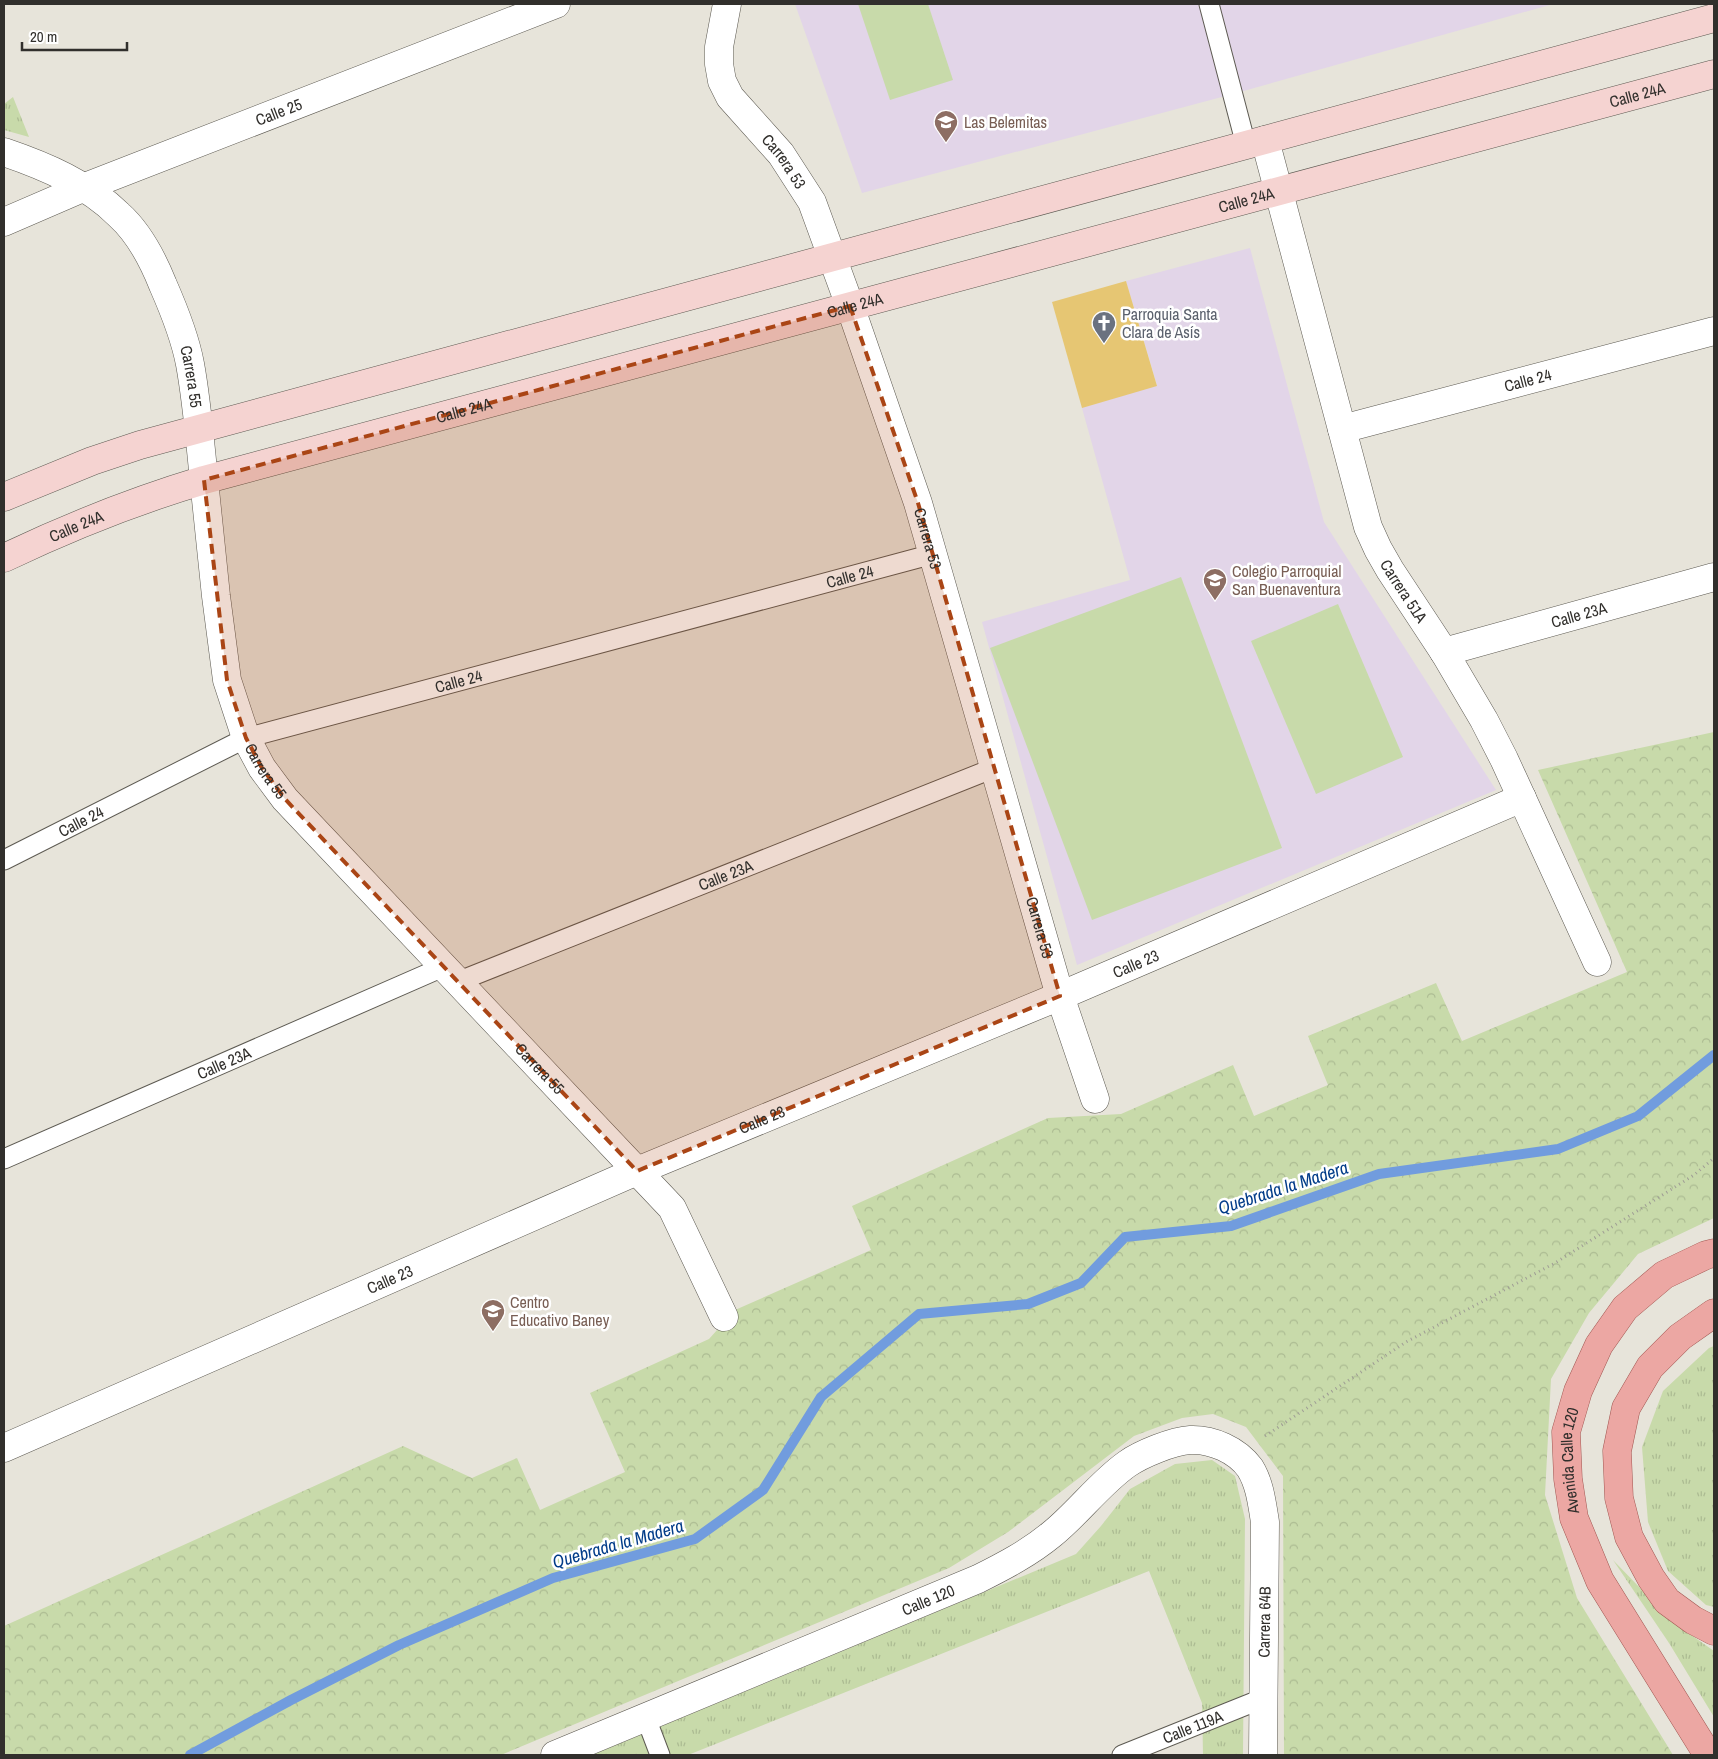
<svg xmlns="http://www.w3.org/2000/svg" width="1718" height="1759" viewBox="0 0 1718 1759" font-family="'Archivo Narrow',sans-serif">
  <style>
    .education { fill: #e2d5e8 }
    .grass { fill: url(#grass-tufts) }
    .forest { fill: url(#forest-crowns) }
    .pitch { fill: #c8daaa }
    .lines { fill: none; stroke-linecap: round; stroke-linejoin: round }
    .stream { stroke: #719cde; stroke-width: 10 }
    .building { fill: #e6c673 }
    .service-casing { stroke: #5d5a52; stroke-width: 21 }
    .minor-casing { stroke: #5d5a52; stroke-width: 29 }
    .tertiary-casing { stroke: #5d5a52; stroke-width: 29 }
    .secondary-casing { stroke: #5d5a52; stroke-width: 29 }
    .primary-casing { stroke: #a25752; stroke-width: 29 }
    .path { stroke: #9e9c94; stroke-width: 3; stroke-dasharray: 1 4; stroke-linecap: butt }
    .service { stroke: #fff; stroke-width: 19 }
    .minor { stroke: #fff; stroke-width: 28 }
    .tertiary { stroke: #fff; stroke-width: 28 }
    .secondary { stroke: #f5d3d1; stroke-width: 28 }
    .primary { stroke: #eca7a3; stroke-width: 28 }
    .marked { fill: #aa4515; fill-opacity: 0.2; stroke: #aa4515; stroke-width: 4; stroke-dasharray: 10 6; stroke-linejoin: round }
    .labels { text-anchor: middle; stroke-width: 5; stroke-linejoin: round; paint-order: stroke }
    .street-label { font-size: 16px; fill: #312f2c; stroke: #fff }
    .education-label { font-size: 16px; fill: #785e54; stroke: #fff; text-anchor: start }
    .worship-label { font-size: 16px; fill: #5b616d; stroke: #fff; text-anchor: start }
    .water-label { font-size: 18px; font-style: italic; fill: #033d89; stroke: #fff }
  </style>
  <defs>
    <pattern id="grass-tufts" width="24" height="20" patternUnits="userSpaceOnUse" patternTransform="scale(1.25)"><rect width="24" height="20" fill="#c8daaa"/><path d="M3 7l-1-3M5 7V3M7 7l1-3M15 17l-1-3M17 17v-4M19 17l1-3" fill="none" stroke="#acbb92"/></pattern>
    <pattern id="forest-crowns" width="20" height="18" patternUnits="userSpaceOnUse" patternTransform="scale(1.25)"><rect width="20" height="18" fill="#c8daaa"/><path d="M2 6a3 3 0 1 1 6 0M12 15a3 3 0 1 1 6 0" fill="none" stroke="#acbb92"/></pattern>
  </defs>
  <rect width="100%" height="100%" fill="#e7e4da"/>
  <g class="education">
    <polygon points="795,4 1553,4 1233,94 862,193"/>
    <polygon points="1250,248 1324,522 1496,790 1077,965 982,622 1130,580 1082,408 1157,385 1126,281"/>
  </g>
  <g class="grass">
    <polygon points="13,97 29,137 4,130 4,104"/>
    <polygon points="1714,1346 1714,1607 1706,1605 1668,1571 1648,1522 1642,1447 1663,1391 1709,1348"/>
    <polygon points="1212,1460 1235,1476 1245,1519 1243,1755 1203,1755 1202,1703 1149,1571 688,1755 592,1755 1076,1554 1101,1526 1130,1489 1175,1464"/>
    <polygon points="1613,1560 1674,1623 1714,1651 1714,1717 1669,1643"/>
  </g>
  <polygon class="forest" points="1714,732 1714,1218 1638,1254 1589,1313 1551,1379 1545,1495 1577,1598 1673,1755 1284,1755 1283,1476 1246,1427 1213,1414 1182,1418 1134,1436 1008,1532 949,1568 501,1755 4,1755 4,1626 403,1446 472,1478 517,1458 540,1510 625,1472 590,1393 709,1339 735,1310 871,1250 852,1206 1048,1118 1121,1114 1233,1065 1254,1116 1328,1085 1308,1036 1436,983 1462,1041 1627,972 1538,770"/>
  <g class="pitch">
    <polygon points="858,4 928,4 953,80 890,100"/>
    <polygon points="1181,577 1282,848 1092,920 990,648"/>
    <polygon points="1338,604 1403,757 1316,794 1251,641"/>
  </g>
  <g class="lines">
    <polyline class="stream" points="190,1755 291,1700 399,1645 553,1578 695,1539 763,1490 821,1397 919,1314 1028,1304 1081,1283 1125,1237 1231,1226 1379,1174 1558,1149 1638,1116 1714,1055"/>
  </g>
  <polygon class="building" points="1126,281 1157,386 1082,408 1052,302"/>
  <g class="lines">
    <g class="service-casing">
      <g id="service">
        <polyline points="1209,4 1246,145"/>
        <path id="s1" d="M4,860L246,738L933,554"/>
        <path id="s2" d="M457,982L994,768"/>
        <path id="s3" d="M4,1159L443,967"/>
        <polyline points="646,1718 660,1755"/>
        <path id="s4" d="M1122,1755L1264,1698"/>
      </g>
    </g>
    <g class="minor-casing">
      <g id="minor">
        <path id="s5" d="M1265,140L1368,527L1378,549L1390,570L1444,652L1484,720L1504,759L1597,962"/>
        <path id="s6" d="M4,222L85,187L556,4"/>
        <path id="s7" d="M850,306L918,503L1060,996L1095,1099"/>
        <path id="s8" d="M1342,429L1714,331"/>
        <path id="s9" d="M204,480L216,596L227,680L246,738L262,768L285,799L672,1208L724,1317"/>
        <path id="s10" d="M1444,652L1714,577"/>
        <path id="s11" d="M4,1448L637,1171L1060,996L1522,798"/>
        <path id="s12" d="M555,1755L978,1579C1004,1566 1029,1553 1052,1534C1078,1513 1100,1483 1127,1464C1141,1454 1173,1441 1190,1440C1212,1439 1237,1450 1250,1468C1260,1484 1262,1504 1265,1522L1263,1755"/>
      </g>
    </g>
    <g class="tertiary-casing">
      <g id="tertiary">
        <path id="s13" d="M727,4L719,47V64L722,81L730,97L781,154L812,202L850,306"/>
        <path id="s14" d="M4,152C45,166 88,184 119,215C139,233 153,260 163,285C174,310 185,337 190,364C197,402 200,442 204,480"/>
      </g>
    </g>
    <g class="secondary-casing">
      <g id="secondary">
        <polyline points="4,497 92,461 140,445 1714,18"/>
        <path id="s15" d="M4,558C69,527 134,501 204,480L1714,74"/>
      </g>
    </g>
    <g class="primary-casing">
      <g id="primary">
        <polyline points="1714,1313 1680,1337 1650,1367 1626,1408 1617,1451 1619,1498 1629,1537 1651,1578 1667,1601 1693,1620 1714,1631"/>
        <path id="s16" d="M1708,1755L1600,1581L1574,1518L1568,1479L1566,1432L1578,1391L1599,1345L1625,1308L1664,1275L1706,1255L1714,1253"/>
      </g>
    </g>
    <polyline class="path" points="1265,1436 1406,1342 1555,1263 1694,1175 1714,1158"/>
    <use href="#service" class="service"/>
    <use href="#minor" class="minor"/>
    <use href="#tertiary" class="tertiary"/>
    <use href="#secondary" class="secondary"/>
    <use href="#primary" class="primary"/>
  </g>
  <path class="marked" d="M850,306L918,503L1060,996L637,1171L285,799L262,768L246,738L227,680L204,480Z"/>
  <defs>
    <g id="school-pin" transform="scale(1.25)"><path d="M0 17L-7.5 6A9.5 9.5 0 1 1 7.5 6Z" fill="#8d6e63" stroke="#fff"/><path d="M0-5L7-2L0 1L-7-2ZM-4 1L0 2.5L4 1V4Q0 6-4 4Z" fill="#fff"/></g>
    <g id="church-pin" transform="scale(1.25)"><path d="M0 17L-7.5 6A9.5 9.5 0 1 1 7.5 6Z" fill="#6b7280" stroke="#fff"/><path d="M-1.2-6h2.4v3.5h3.3v2.4h-3.3V6h-2.4V-.1h-3.3v-2.4h3.3Z" fill="#fff"/></g>
  </defs>
  <g fill-rule="evenodd">
    <use href="#school-pin" x="946" y="122"/>
    <use href="#church-pin" x="1104" y="323"/>
    <use href="#school-pin" x="1215" y="580"/>
    <use href="#school-pin" x="493" y="1311"/>
  </g>
  <g class="labels">
    <g class="street-label">
      <text dy="6" stroke="none"><textPath href="#s15" startOffset="1699">Calle 24A</textPath></text>
      <text dy="6" stroke="none"><textPath href="#s6" startOffset="296">Calle 25</textPath></text>
      <text dy="6" stroke="none"><textPath href="#s13" startOffset="180">Carrera 53</textPath></text>
      <text dy="6" stroke="none"><textPath href="#s15" startOffset="1294">Calle 24A</textPath></text>
      <text dy="6" stroke="none"><textPath href="#s15" startOffset="889">Calle 24A</textPath></text>
      <text dy="6" stroke="none"><textPath href="#s14" startOffset="312">Carrera 55</textPath></text>
      <text dy="6" stroke="none"><textPath href="#s8" startOffset="192">Calle 24</textPath></text>
      <text dy="6" stroke="none"><textPath href="#s15" startOffset="484">Calle 24A</textPath></text>
      <text dy="6" stroke="none"><textPath href="#s15" startOffset="79">Calle 24A</textPath></text>
      <text dy="6" stroke="none"><textPath href="#s7" startOffset="245">Carrera 53</textPath></text>
      <text dy="6" stroke="none"><textPath href="#s1" startOffset="896">Calle 24</textPath></text>
      <text dy="6" stroke="none"><textPath href="#s5" startOffset="474">Carrera 51A</textPath></text>
      <text dy="6" stroke="none"><textPath href="#s10" startOffset="140">Calle 23A</textPath></text>
      <text dy="6" stroke="none"><textPath href="#s1" startOffset="491">Calle 24</textPath></text>
      <text dy="6" stroke="none"><textPath href="#s9" startOffset="301">Carrera 55</textPath></text>
      <text dy="6" stroke="none"><textPath href="#s1" startOffset="86">Calle 24</textPath></text>
      <text dy="6" stroke="none"><textPath href="#s2" startOffset="289">Calle 23A</textPath></text>
      <text dy="6" stroke="none"><textPath href="#s7" startOffset="650">Carrera 53</textPath></text>
      <text dy="6" stroke="none"><textPath href="#s11" startOffset="1231">Calle 23</textPath></text>
      <text dy="6" stroke="none"><textPath href="#s3" startOffset="240">Calle 23A</textPath></text>
      <text dy="6" stroke="none"><textPath href="#s9" startOffset="706">Carrera 55</textPath></text>
      <text dy="6" stroke="none"><textPath href="#s11" startOffset="826">Calle 23</textPath></text>
      <text dy="6" stroke="none"><textPath href="#s11" startOffset="421">Calle 23</textPath></text>
      <text dy="6" stroke="none"><textPath href="#s16" startOffset="331">Avenida Calle 120</textPath></text>
      <text dy="6" stroke="none"><textPath href="#s12" startOffset="404">Calle 120</textPath></text>
      <text transform="translate(1264 1622) rotate(-89)" y="6">Carrera 64B</text>
      <text dy="6" stroke="none"><textPath href="#s4" startOffset="76">Calle 119A</textPath></text>
    </g>
    <g class="education-label">
      <text x="964" y="128">Las Belemitas</text>
      <text x="1232" y="577">Colegio Parroquial<tspan x="1232" dy="18">San Buenaventura</tspan></text>
      <text x="510" y="1308">Centro<tspan x="510" dy="18">Educativo Baney</tspan></text>
    </g>
    <g class="worship-label">
      <text x="1122" y="320">Parroquia Santa<tspan x="1122" dy="18">Clara de Asís</tspan></text>
    </g>
    <g class="water-label">
      <text transform="translate(1283 1188) rotate(-18)" y="6">Quebrada la Madera</text>
      <text transform="translate(618 1544) rotate(-16)" y="6">Quebrada la Madera</text>
    </g>
  </g>
  <rect width="1718" height="1759" fill="none" stroke="#312f2c" stroke-width="10"/>
  <path d="M22 42v8h105v-8" fill="none" stroke="#312f2c" stroke-width="2.5"/>
  <text x="30" y="42" font-size="15" fill="#312f2c" stroke="#ffffff" stroke-width="4" paint-order="stroke">20 m</text>
</svg>
